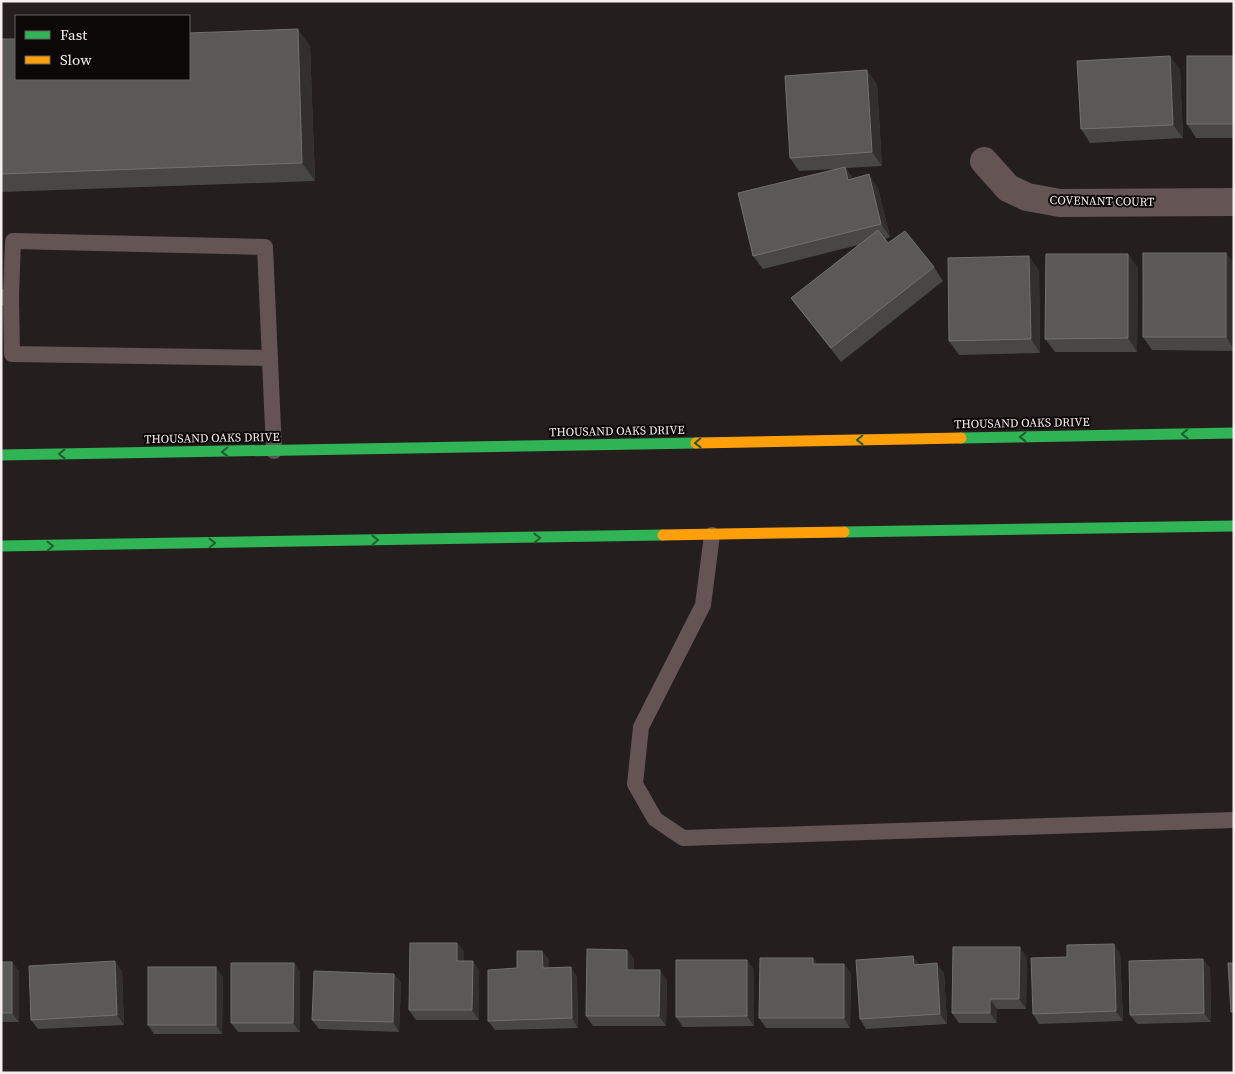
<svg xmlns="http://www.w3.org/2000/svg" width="1235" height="1074" viewBox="0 0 1235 1074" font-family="'Source Serif 4',serif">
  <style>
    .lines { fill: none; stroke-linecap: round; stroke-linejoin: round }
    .lane { stroke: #655454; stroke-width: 16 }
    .street { stroke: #655454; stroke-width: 28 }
    .fast { stroke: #30b455; stroke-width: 11 }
    .slow { stroke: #ff9f0a; stroke-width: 11 }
    .wall { fill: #484746 }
    .shaded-wall { fill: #322f2e }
    .building { fill: #5b5958; stroke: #73706f }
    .oneway { stroke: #1e5e2e }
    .labels { text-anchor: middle; stroke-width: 4; stroke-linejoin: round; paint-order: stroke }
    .street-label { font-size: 12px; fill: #f5eeed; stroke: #0c0808 }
  </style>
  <rect width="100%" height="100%" fill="#241e1e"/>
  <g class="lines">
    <g class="lane">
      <polyline points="1,297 11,297 13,241 265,247 274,451"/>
      <polyline points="11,297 12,354 270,358"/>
      <polyline points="712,535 703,605 641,727 635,784 655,819 683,838 1234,820"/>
    </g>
    <polyline class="street" points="984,161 1008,188 1027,197 1060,203 1234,202"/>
    <g class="fast">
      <polyline points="961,438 1234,433"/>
      <polyline points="1,455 696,443"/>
      <polyline points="844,532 1234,526"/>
      <polyline points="1,546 663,535"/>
    </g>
    <g class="slow">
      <polyline points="696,443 961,438"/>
      <polyline points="663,535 844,532"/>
    </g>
  </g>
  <g class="wall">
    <polygon points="1,39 310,46 315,181 1,192"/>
    <polygon points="1234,56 1234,138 1196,138 1187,124"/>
    <polygon points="1180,69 1183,138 1090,143 1081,129"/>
    <polygon points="877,84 882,166 846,168 853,179 878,188 890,237 885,239 888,243 934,267 943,281 841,362 801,311 791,298 858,245 763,269 753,256 836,169 799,171 790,158"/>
    <polygon points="1226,253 1234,264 1234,351 1152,350 1143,337"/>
    <polygon points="1138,268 1137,352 1055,352 1045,339"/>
    <polygon points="1039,270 1040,353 959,355 949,341"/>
    <polygon points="457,943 464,952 464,961 473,961 479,971 479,1020 416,1020 409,1010"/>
    <polygon points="627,950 634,959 634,970 667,980 666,1026 593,1026 586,1016"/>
    <polygon points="542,951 549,960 549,968 571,967 577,977 578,1028 495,1030 488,1021 517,968"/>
    <polygon points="1120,953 1123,1021 1039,1024 1033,1014 1067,957"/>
    <polygon points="1027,957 1026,1009 997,1009 997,1023 959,1023 952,1013"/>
    <polygon points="813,958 817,964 844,964 851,974 850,1028 766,1028 759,1018"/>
    <polygon points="747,960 754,970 754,1026 683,1027 676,1017"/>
    <polygon points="1,962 12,962 19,971 19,1022 1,1022"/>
    <polygon points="294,963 300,972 300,1032 238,1032 231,1023"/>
    <polygon points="920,965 944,973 947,1024 866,1029 860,1019"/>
    <polygon points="1210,968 1211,1022 1137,1024 1130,1015"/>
    <polygon points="122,971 124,1025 38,1029 31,1020"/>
    <polygon points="394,974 401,983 399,1032 319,1029 312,1020"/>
    <polygon points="223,977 222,1034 154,1034 148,1025"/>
  </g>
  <g class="shaded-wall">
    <polygon points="298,29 310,46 315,181 302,163"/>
    <polygon points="1170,56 1180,69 1183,138 1173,125"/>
    <polygon points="867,70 877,84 882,166 872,152"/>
    <polygon points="845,167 854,181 848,180"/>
    <polygon points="869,174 878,188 890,237 881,224"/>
    <polygon points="1226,253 1234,264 1234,349 1226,337"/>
    <polygon points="1128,254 1138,268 1137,352 1128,338"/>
    <polygon points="1029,256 1039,270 1040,353 1031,339"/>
    <polygon points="457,943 464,952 464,970 457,961"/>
    <polygon points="1114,944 1120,953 1123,1021 1116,1011"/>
    <polygon points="1020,947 1027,957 1026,1009 1019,999"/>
    <polygon points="627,950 634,959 634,980 627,970"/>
    <polygon points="542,951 549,960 549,978 543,968"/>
    <polygon points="913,956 920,965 914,965"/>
    <polygon points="813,958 820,968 813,964"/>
    <polygon points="1203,959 1210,968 1211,1022 1204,1013"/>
    <polygon points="747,960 754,970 754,1026 747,1016"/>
    <polygon points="115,961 122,971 124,1025 117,1015"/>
    <polygon points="473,961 479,971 479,1020 472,1010"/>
    <polygon points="12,962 19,971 19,1022 12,1013"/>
    <polygon points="294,963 300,972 300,1032 293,1023"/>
    <polygon points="937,963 944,973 947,1024 940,1014"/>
    <polygon points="844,964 851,974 850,1028 844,1018"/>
    <polygon points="216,967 223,977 222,1034 216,1025"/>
    <polygon points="571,967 577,977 578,1028 572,1018"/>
    <polygon points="660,970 667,980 666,1026 659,1016"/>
    <polygon points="394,974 401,983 399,1032 393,1022"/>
    <polygon points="990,999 997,1009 997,1023 990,1013"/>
  </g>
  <g class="building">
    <polygon points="298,29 302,163 1,174 1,39 16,39 16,79 189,79 189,33"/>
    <polygon points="1170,56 1173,125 1081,129 1077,61"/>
    <rect x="1187" y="56" width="47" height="68"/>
    <polygon points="867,70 872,152 790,158 785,76"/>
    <polygon points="845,167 848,180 869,174 881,224 753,256 738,193"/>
    <polygon points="878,230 888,243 905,231 934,267 831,348 791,298"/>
    <rect x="1143" y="253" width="83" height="84"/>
    <polygon points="1046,254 1128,254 1128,338 1045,339"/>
    <polygon points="1029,256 1031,339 949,341 948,258"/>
    <polygon points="410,943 457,943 457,961 473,961 472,1010 409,1010"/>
    <polygon points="1114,944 1116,1011 1033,1014 1031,958 1067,957 1067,945"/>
    <polygon points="953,947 1020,947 1019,999 990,999 990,1013 952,1013"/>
    <polygon points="587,949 627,950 627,970 660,970 659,1016 586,1016"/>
    <polygon points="517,951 542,951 543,968 571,967 572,1018 488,1021 488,970 517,968"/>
    <polygon points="913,956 914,965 937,963 940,1014 860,1019 856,960"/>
    <polygon points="760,958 813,958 813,964 844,964 844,1018 759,1018"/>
    <polygon points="1203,959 1204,1013 1130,1015 1129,961"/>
    <polygon points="676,960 747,960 747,1016 676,1017"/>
    <polygon points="115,961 117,1015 31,1020 29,966"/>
    <rect x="1" y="962" width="11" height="51"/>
    <polygon points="231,963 294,963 293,1023 231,1023"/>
    <polygon points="1228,963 1234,963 1234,1012 1231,1012"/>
    <rect x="148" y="967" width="68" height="58"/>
    <polygon points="314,971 394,974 393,1022 312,1020"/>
  </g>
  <defs><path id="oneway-chevron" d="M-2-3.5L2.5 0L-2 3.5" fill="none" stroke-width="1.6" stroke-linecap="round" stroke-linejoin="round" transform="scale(1.25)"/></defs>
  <g class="oneway">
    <use href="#oneway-chevron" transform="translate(1185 434) rotate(179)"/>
    <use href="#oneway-chevron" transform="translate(1023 437) rotate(179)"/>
    <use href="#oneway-chevron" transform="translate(860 440) rotate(179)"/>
    <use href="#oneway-chevron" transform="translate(698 443) rotate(179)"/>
    <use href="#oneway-chevron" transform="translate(225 452) rotate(179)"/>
    <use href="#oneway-chevron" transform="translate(62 454) rotate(179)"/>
    <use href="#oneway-chevron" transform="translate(537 538) rotate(-1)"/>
    <use href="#oneway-chevron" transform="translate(375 540) rotate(-1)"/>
    <use href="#oneway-chevron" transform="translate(212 543) rotate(-1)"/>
    <use href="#oneway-chevron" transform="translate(50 546) rotate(-1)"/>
  </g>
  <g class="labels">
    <g class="street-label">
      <text transform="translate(1102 201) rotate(1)" y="4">COVENANT COURT</text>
      <text transform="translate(1022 423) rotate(-1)" y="4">THOUSAND OAKS DRIVE</text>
      <text transform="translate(617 431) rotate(-1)" y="4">THOUSAND OAKS DRIVE</text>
      <text transform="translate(212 438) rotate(-1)" y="4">THOUSAND OAKS DRIVE</text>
    </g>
  </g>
  <rect width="1235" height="1074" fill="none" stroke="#f5eeed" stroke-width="5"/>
  <rect x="15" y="15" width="175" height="65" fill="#0c0808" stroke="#696464"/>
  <rect x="25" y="31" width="25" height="8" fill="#30b455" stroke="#696464"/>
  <text x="60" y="40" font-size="15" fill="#f5eeed">Fast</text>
  <rect x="25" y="56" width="25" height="8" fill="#ff9f0a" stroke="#696464"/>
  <text x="60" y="65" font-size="15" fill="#f5eeed">Slow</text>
</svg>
